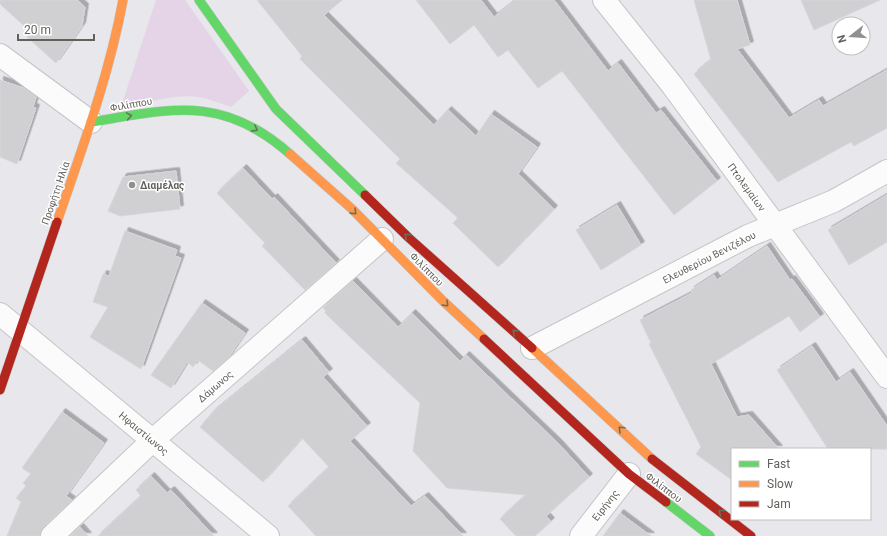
<svg xmlns="http://www.w3.org/2000/svg" width="887" height="536" viewBox="0 0 887 536" font-family="Roboto,sans-serif">
  <style>
    .green { fill: #e5d3e7 }
    .building { fill: #d0cfd2; stroke: #d6d6db; filter: url(#shadow) }
    .lines { fill: none; stroke-linecap: round; stroke-linejoin: round }
    .street-casing { stroke: #c5c5c6; stroke-width: 24 }
    .fast-casing { stroke: #c5c4c5; stroke-width: 10 }
    .slow-casing { stroke: #c5c4c5; stroke-width: 10 }
    .jam-casing { stroke: #c5c4c5; stroke-width: 10 }
    .street { stroke: #fbfbfc; stroke-width: 22 }
    .fast { stroke: #63d668; stroke-width: 9 }
    .slow { stroke: #ff974d; stroke-width: 9 }
    .jam { stroke: #b3261e; stroke-width: 9 }
    .oneway { stroke: #64735e }
    .poi-dot { fill: #92908e; stroke: #fff; stroke-width: 1.5 }
    .labels { text-anchor: middle; stroke-width: 3; stroke-linejoin: round; paint-order: stroke }
    .street-label { font-size: 10px; fill: #64615c; stroke: #fff }
    .poi-label { font-size: 10px; font-weight: bold; fill: #64615c; stroke: #fff; text-anchor: start }
  </style>
  <defs>
    <filter id="shadow"><feDropShadow dx="3.5" dy="-3.5" stdDeviation="0" flood-color="#0004"/></filter>
  </defs>
  <rect width="100%" height="100%" fill="#e7e7ec"/>
  <path class="green" d="M156,0H185L249,91L231,107C220,103 209,99 198,97C171,93 145,104 120,110Z"/>
  <g class="building">
    <polygon points="0,0 77,0 85,7 82,26 56,63 27,37 31,32 0,4"/>
    <polygon points="257,0 342,0 324,15 434,125 448,110 476,136 491,114 537,147 518,174 554,209 498,267 453,223 458,218 396,163 400,159 300,59 302,56"/>
    <polygon points="416,0 481,0 494,17 516,0 554,0 608,71 618,63 656,113 661,110 717,181 674,215 562,71 538,88 508,50 498,57 474,25 450,44"/>
    <polygon points="694,0 737,0 750,45 737,49 789,118 819,100 823,106 887,70 887,128 854,146 851,142 778,182 694,74 711,60"/>
    <polygon points="801,0 880,0 814,30"/>
    <polygon points="0,80 24,88 36,97 33,107 36,108 17,164 0,157"/>
    <polygon points="243,168 272,199 274,197 336,263 305,290 262,246 265,243 217,193"/>
    <polygon points="176,171 180,209 120,216 108,211 123,177"/>
    <polygon points="887,195 887,242 849,265 828,230"/>
    <polygon points="617,205 641,245 601,270 576,230"/>
    <polygon points="125,231 177,250 175,256 181,258 141,369 90,337 108,307 93,302 103,274 109,276"/>
    <polygon points="767,246 790,280 792,279 820,317 800,332 789,316 711,364 737,417 749,415 779,449 732,449 732,480 696,454 701,447 649,344 651,343 640,320 692,293 691,290 714,275 717,280"/>
    <polygon points="353,281 398,327 412,313 460,361 466,355 558,443 589,477 546,516 551,521 535,536 516,536 500,519 526,495 447,488 413,451 420,403 351,338 325,313 326,311 323,308"/>
    <polygon points="202,303 245,333 228,358 213,371 198,360 193,367 187,362 171,388 151,375"/>
    <polygon points="302,340 329,372 323,377 367,426 350,441 411,506 425,496 463,536 316,536 288,506 329,467 302,438 263,482 200,427 213,412"/>
    <polygon points="812,346 836,382 850,372 887,426 887,449 828,449 777,370"/>
    <polygon points="62,412 104,443 66,496 72,500 43,527 40,536 7,536 21,502 16,498 26,486 23,483 31,474 22,468"/>
    <polygon points="151,476 167,493 171,490 214,536 98,536 141,496 136,490"/>
    <polygon points="620,513 651,536 603,536"/>
    <polygon points="80,527 88,536 70,536"/>
  </g>
  <g class="lines">
    <g class="street-casing">
      <g id="street">
        <polyline points="604,0 672,85 887,377"/>
        <polyline points="0,55 91,122"/>
        <polyline points="0,314 268,536"/>
        <polyline points="532,348 748,236 834,201 887,171"/>
        <polyline points="52,536 153,440 382,239"/>
        <polyline points="581,536 629,474"/>
      </g>
    </g>
    <g class="fast-casing">
      <g id="fast">
        <polyline points="199,0 276,109 365,195"/>
        <path d="M91,122C172,109 222,94 290,154"/>
        <polyline points="666,502 710,536"/>
      </g>
    </g>
    <g class="slow-casing">
      <g id="slow">
        <polyline points="290,154 352,209 442,300 484,339"/>
        <path d="M57,222C82,149 109,76 123,0"/>
        <polyline points="532,348 652,459"/>
      </g>
    </g>
    <g class="jam-casing">
      <g id="jam">
        <polyline points="365,195 409,238 532,348"/>
        <polyline points="484,339 629,474 666,502"/>
        <polyline points="0,390 57,222"/>
        <polyline points="652,459 751,536"/>
      </g>
    </g>
    <use href="#street" class="street"/>
    <use href="#fast" class="fast"/>
    <use href="#slow" class="slow"/>
    <use href="#jam" class="jam"/>
  </g>
  <defs><path id="oneway-chevron" d="M-2-3.5L2.5 0L-2 3.5" fill="none" stroke-width="1.6" stroke-linecap="round" stroke-linejoin="round"/></defs>
  <g class="oneway">
    <use href="#oneway-chevron" transform="translate(129 116) rotate(-10)"/>
    <use href="#oneway-chevron" transform="translate(255 129) rotate(28)"/>
    <use href="#oneway-chevron" transform="translate(354 212) rotate(44)"/>
    <use href="#oneway-chevron" transform="translate(407 236) rotate(-137)"/>
    <use href="#oneway-chevron" transform="translate(446 304) rotate(44)"/>
    <use href="#oneway-chevron" transform="translate(515 332) rotate(-138)"/>
    <use href="#oneway-chevron" transform="translate(621 429) rotate(-137)"/>
    <use href="#oneway-chevron" transform="translate(721 512) rotate(-142)"/>
  </g>
  <circle class="poi-dot" cx="132" cy="185" r="4"/>
  <g class="labels">
    <g class="street-label">
      <text transform="translate(131 104) rotate(-10)" y="4">Φιλίππου</text>
      <text transform="translate(747 187) rotate(54)" y="4">Πτολεμαίων</text>
      <text transform="translate(55 193) rotate(-71)" y="4">Προφήτη Ηλία</text>
      <text transform="translate(709 257) rotate(-27)" y="4">Ελευθερίου Βενιζέλου</text>
      <text transform="translate(427 269) rotate(45)" y="4">Φιλίππου</text>
      <text transform="translate(215 386) rotate(-41)" y="4">Δάμωνος</text>
      <text transform="translate(144 433) rotate(40)" y="4">Ηφαιστίωνος</text>
      <text transform="translate(664 487) rotate(37)" y="4">Φιλίππου</text>
      <text transform="translate(605 505) rotate(-52)" y="4">Ειρήνης</text>
    </g>
    <g class="poi-label">
      <text x="140" y="189">Διαμέλας</text>
    </g>
  </g>
  <rect x="731" y="448" width="140" height="72" fill="#ffffff" stroke="#c1c0be"/>
  <rect x="739" y="461" width="20" height="6" fill="#63d668" stroke="#c1c0be"/>
  <text x="767" y="468" font-size="12" fill="#64615c">Fast</text>
  <rect x="739" y="481" width="20" height="6" fill="#ff974d" stroke="#c1c0be"/>
  <text x="767" y="488" font-size="12" fill="#64615c">Slow</text>
  <rect x="739" y="501" width="20" height="6" fill="#b3261e" stroke="#c1c0be"/>
  <text x="767" y="508" font-size="12" fill="#64615c">Jam</text>
  <g transform="translate(851 36) rotate(253)"><circle r="19" fill="#ffffff" stroke="#c1c0be"/>
  <path d="M0-3L7 15L0 10L-7 15Z" fill="#92908e"/>
  <text y="-6" font-size="11" font-weight="bold" text-anchor="middle" fill="#64615c">N</text>
  </g>
  <path d="M18 34v6h76v-6" fill="none" stroke="#64615c" stroke-width="2"/>
  <text x="24" y="34" font-size="12" fill="#64615c" stroke="#ffffff" stroke-width="3" paint-order="stroke">20 m</text>
</svg>
